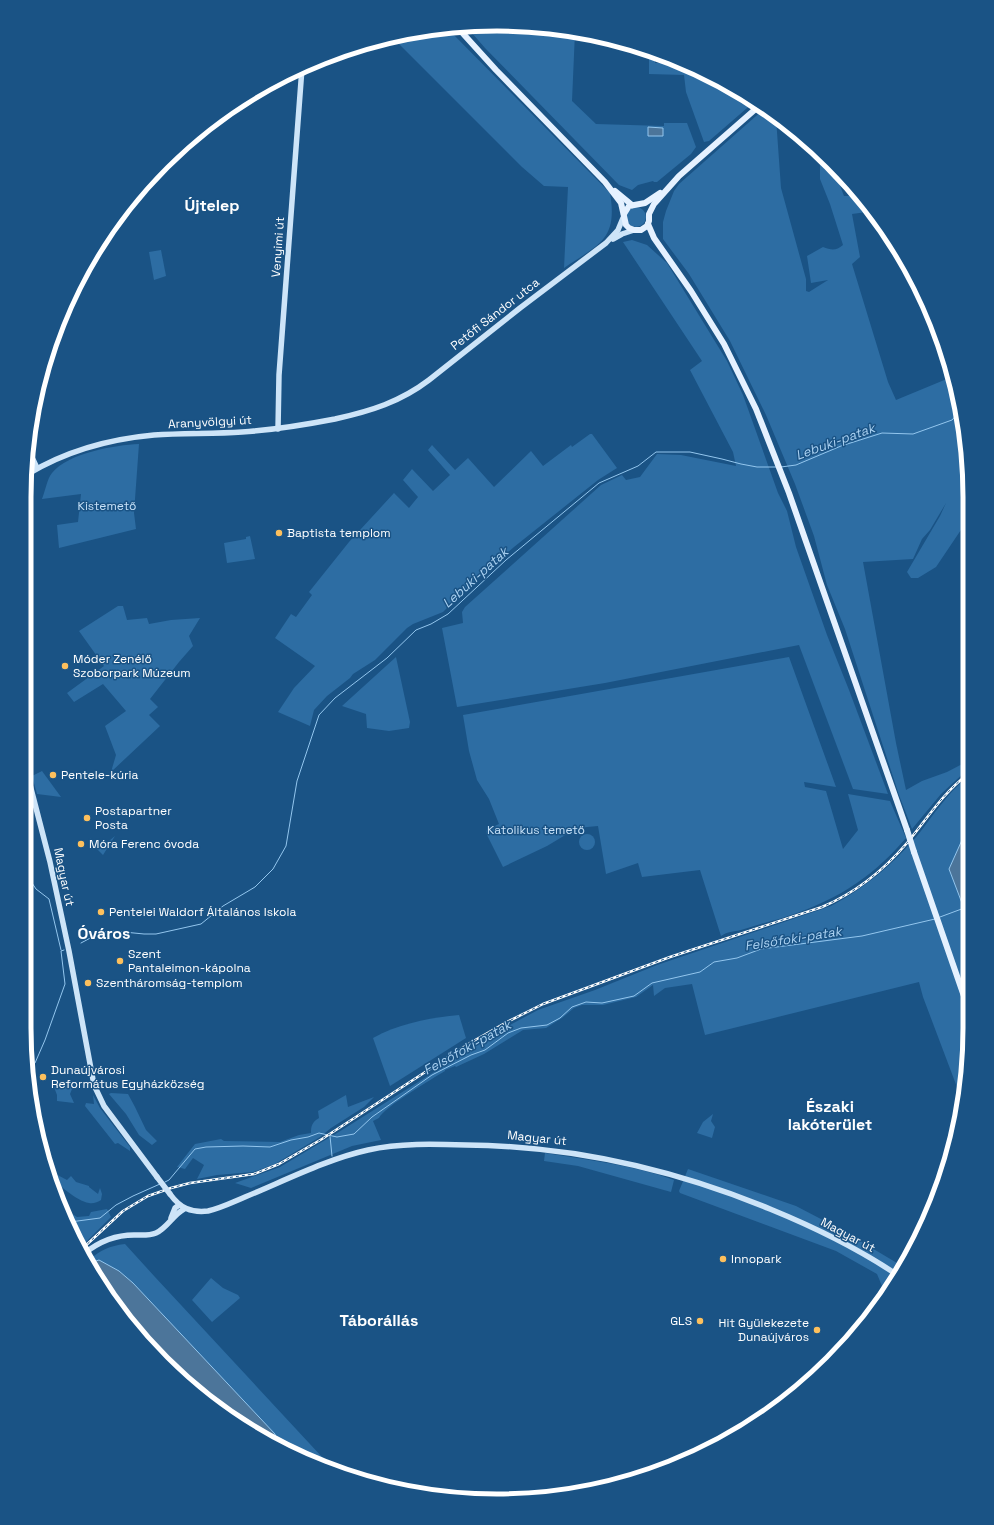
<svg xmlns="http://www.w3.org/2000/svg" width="994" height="1525" viewBox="0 0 994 1525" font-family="'Space Grotesk',sans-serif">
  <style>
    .green { fill: #2d6da3 }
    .water { fill: #4c759a; stroke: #93c6ee }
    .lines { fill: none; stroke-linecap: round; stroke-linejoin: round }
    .stream { stroke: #93c6ee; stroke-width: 1 }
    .secondary { stroke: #cde4f8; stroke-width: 5.5 }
    .primary { stroke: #e5f1ff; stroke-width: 6 }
    .rail-casing { stroke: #fff; stroke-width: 2.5 }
    .rail { stroke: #1a5385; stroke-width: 1; stroke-dasharray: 3; stroke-linecap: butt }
    .secondary-bridge { stroke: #cde4f8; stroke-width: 5.5 }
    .primary-bridge { stroke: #e5f1ff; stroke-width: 6 }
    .poi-dot { fill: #fdc05d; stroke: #1a5385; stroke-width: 1.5 }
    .labels { text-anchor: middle; stroke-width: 3; stroke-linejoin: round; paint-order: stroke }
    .street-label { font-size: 12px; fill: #fff; stroke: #1a5385 }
    .park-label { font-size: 12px; fill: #c6e1f8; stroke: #1a5385 }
    .poi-label { font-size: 12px; fill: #fff; stroke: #1a5385; text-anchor: start }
    .water-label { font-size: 13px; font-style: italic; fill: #acd3f3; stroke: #1a5385 }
    .district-label { font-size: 16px; font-weight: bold; fill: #fff; stroke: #1a5385 }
    .rim { fill: none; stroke: #fff; stroke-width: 5 }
  </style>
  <rect width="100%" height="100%" fill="#1a5385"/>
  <g class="green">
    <polygon points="465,25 559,28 575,32 572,101 596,124 664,126 664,123 687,123 696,147 691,154 657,182 654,182 653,181 638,185 632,190 619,185 485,48"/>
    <path d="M447,28L610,193C618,240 599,244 564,268L568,187L544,186L522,167L392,37Z"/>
    <polygon points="649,49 655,52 655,63 680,63 734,87 754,102 709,141 704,142 686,92 684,75 649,74"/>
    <path d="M764,109L776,118L781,188L806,279V291L809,292L828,280L811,283L807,256L823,247C831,250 836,251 843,245L830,204L820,179V165L821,155L833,167L844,196H860L874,211L852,214L860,257L852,264L888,382L896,400L954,376L969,466V518L936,567L918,578H911L907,572L940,516L946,503L930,530L922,539L913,559L863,562L896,743L906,790L922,781L947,772L968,761L967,770L941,794L912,829L899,795L845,629L827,585L814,536L795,484L766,415L730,341L689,274L663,239V222L666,211L674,191L679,184Z"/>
    <circle cx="636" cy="217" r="10"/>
    <polygon points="632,240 647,245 667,263 727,361 743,395 778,493 787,511 796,547 827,635 849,690 888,794 853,789 799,645 605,683 457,707 442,628 463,623 462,612 465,607 601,485 622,475 626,480 640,477 657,454 681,455 736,466 733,452 690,370 702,361 623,242"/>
    <polygon points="161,250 166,276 154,280 149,252"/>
    <polygon points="590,434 592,434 617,468 598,480 514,547 461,594 443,612 413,624 407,628 375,660 353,674 350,678 327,696 314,710 310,726 278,712 294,688 315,666 275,638 291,614 296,617 312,595 309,592 349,542 394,493 409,508 418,497 403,480 412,469 433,491 450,475 428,450 432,445 455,470 468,458 494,487 531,451 543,466 571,445 572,447"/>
    <path d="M139,444L134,513L136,529L59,548L57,525L78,522L81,494L42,499C45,492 47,479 52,473C68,453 115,445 139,444Z"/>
    <polygon points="250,536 255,559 227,563 224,543 246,539 246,537"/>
    <polygon points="118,606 123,606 127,620 147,618 149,624 171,620 200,618 189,636 193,646 179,662 150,699 158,707 149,715 160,726 111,772 116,755 105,726 126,711 103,684 74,702 67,693 104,666 79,631"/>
    <polygon points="396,657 410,722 409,728 389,731 367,728 366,714 342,706"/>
    <path d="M789,657L836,787L804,782L805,787L826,791L843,849L858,830L848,794L890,801L906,838C869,881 833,902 779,919C767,922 754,926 741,930C733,932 728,931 721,936L700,870L642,877L638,863L606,874L598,826L577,828L547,846L503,867L487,835L486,831L488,829L499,824L489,799L477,780L469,751L463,715Z"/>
    <polygon points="42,771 61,797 37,794 32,776"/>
    <path d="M967,778V842L964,840L949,869L965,911H967L966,1090L963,1103L923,997L919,982L705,1035L692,984L665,988L654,996L653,985L636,997L603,1005H582L574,1008L562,1018L546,1028L523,1030L484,1054L456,1067L455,1066L445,1070V1071C432,1079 384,1107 379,1118L373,1121L381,1140L352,1146L251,1188L235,1183L280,1167L342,1130L504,1028L538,1010L595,990L657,965L831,906C865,888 892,865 917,836C933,816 947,793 967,778Z"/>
    <circle cx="587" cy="842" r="8"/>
    <polygon points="115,836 103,855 96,848 90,838 96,843 103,846"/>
    <path d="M459,1015L466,1038L390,1086L373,1038C400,1023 430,1018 459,1015Z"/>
    <polygon points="71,1083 72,1089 70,1094 74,1103 57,1101 57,1095 54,1087"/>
    <polygon points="111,1093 128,1094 135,1107 146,1130 157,1141 152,1145 139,1135 126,1114 109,1094"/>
    <polygon points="93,1095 100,1108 130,1147 130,1151 118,1143 115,1144 85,1106 86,1103 94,1104"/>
    <path d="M346,1095L348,1107L374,1097L364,1107L331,1128L320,1137L275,1164L253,1172L217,1175L197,1179L204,1165L193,1158L185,1169L177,1167L195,1144L221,1139L224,1141L280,1142L299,1135L311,1133C311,1126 312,1122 319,1118L318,1111Z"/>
    <polygon points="713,1114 711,1121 715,1127 712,1138 697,1133 703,1122"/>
    <path d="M545,1153C588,1160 634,1165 674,1180L671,1192L578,1166L544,1161Z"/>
    <path d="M46,1169L67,1180L71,1176L76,1182L89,1186V1187L98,1194L100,1188L102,1194L101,1200C98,1202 93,1204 89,1203C76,1201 59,1184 48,1176Z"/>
    <polygon points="688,1169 796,1206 840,1229 902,1266 872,1310 868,1308 882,1286 877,1274 836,1251 680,1193 679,1191"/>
    <polygon points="62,1207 77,1217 89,1216 91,1212 107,1209 111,1217 82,1246"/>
    <path d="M125,1244L155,1277L335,1471L316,1465L277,1443L275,1434L133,1283L119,1271L99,1260L90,1263L89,1260C101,1250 109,1246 125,1244Z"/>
    <polygon points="211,1278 223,1288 238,1295 240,1298 212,1322 192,1300"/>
  </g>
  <g class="water">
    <polygon points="648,127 663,128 663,136 648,136"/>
    <polygon points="962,840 967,842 967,911 965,911 949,869"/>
    <polygon points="99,1260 119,1271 133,1283 275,1434 277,1443 209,1403 162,1362 104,1291 90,1263"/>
  </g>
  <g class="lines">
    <g class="stream">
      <polyline points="781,467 796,465 841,446 882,433 913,434 952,420 960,411"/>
      <polyline points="966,842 967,835"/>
      <polyline points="28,877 36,889 49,899 61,950"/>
      <polyline points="940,917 967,907"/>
      <polyline points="81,943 96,935 108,931 114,931 144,934 156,934 201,924 223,906 255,887 273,869 286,846 297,781 319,715 335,698 387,658 416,630 431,624 448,614 506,560 599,483 638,466 656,452 690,452 722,459 741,464 757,467 776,467"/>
      <polyline points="28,1070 35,1063 45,1040 65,984 61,951 64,950"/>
      <polyline points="330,1136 332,1156"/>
      <polyline points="165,1182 169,1180 195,1149 206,1147 243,1146 270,1147 291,1140 308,1137 319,1133 337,1137 354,1134 372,1117 432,1075 471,1055 485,1050 508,1033 521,1028 547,1025 560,1018 572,1007 586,1002 602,1003 634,996 652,983 700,972 714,962 737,958 761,949 862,936 935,919"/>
      <polyline points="70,1222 100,1218 116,1205 133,1196 160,1184"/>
    </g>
    <g class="secondary">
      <polyline points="613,239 622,234 634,230"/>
      <polyline points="278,429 279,375 302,68"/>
      <polyline points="28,449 37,468"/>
      <path d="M28,474C66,451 110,439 154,435C184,433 213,434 242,432C273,430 304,425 335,419C371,411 400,402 429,380L520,308L606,243L618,230L623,218"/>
      <polyline points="28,777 50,862 69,951 94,1085 104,1106 157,1177"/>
      <path d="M170,1194C180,1208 191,1213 208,1211C221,1208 233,1202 245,1197C284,1181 327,1159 368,1150C400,1143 433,1144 466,1145C571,1146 673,1169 770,1209C814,1227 857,1248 896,1274"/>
      <polyline points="171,1218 175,1208 179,1205"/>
      <path d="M85,1253C100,1241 115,1235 134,1235C141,1235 149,1236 156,1233C167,1228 173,1215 184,1209"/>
    </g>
    <g class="primary">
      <polyline points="457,27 496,70 605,182 621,203 626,225 629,228 634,230 641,230 647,226 649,221 649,214 654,204 679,176 759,106"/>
      <polyline points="615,191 632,205"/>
      <polyline points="624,214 629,206 645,203 660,193"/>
      <polyline points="648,224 654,238 691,291 724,344 756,409 789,493 907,830"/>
      <polyline points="914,852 966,1002"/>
    </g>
    <g class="rail-casing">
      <path id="rail" d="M83,1248L123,1211L148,1196L171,1188L190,1183L254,1174L279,1164L322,1139L470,1043L505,1023L543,1004L670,957L822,907C855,893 883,871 907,843C926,820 943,793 967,775"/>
    </g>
    <use href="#rail" class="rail"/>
    <polyline class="secondary-bridge" points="157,1177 170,1194"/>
    <polyline class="primary-bridge" points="907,830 914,852"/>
  </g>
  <g class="poi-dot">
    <circle cx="279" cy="533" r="4"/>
    <circle cx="65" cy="666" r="4"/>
    <circle cx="53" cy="775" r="4"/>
    <circle cx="87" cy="818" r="4"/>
    <circle cx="81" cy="844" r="4"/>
    <circle cx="101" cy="912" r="4"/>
    <circle cx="120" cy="961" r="4"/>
    <circle cx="88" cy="983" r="4"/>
    <circle cx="43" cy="1077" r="4"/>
    <circle cx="723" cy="1259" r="4"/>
    <circle cx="700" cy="1321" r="4"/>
    <circle cx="817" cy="1330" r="4"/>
  </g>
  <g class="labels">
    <g class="street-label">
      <text transform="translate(278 247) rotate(-86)" y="4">Venyimi út</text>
      <text transform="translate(495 314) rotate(-38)" y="4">Petőfi Sándor utca</text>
      <text transform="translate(210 422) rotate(-3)" y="4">Aranyvölgyi út</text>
      <text transform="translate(64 877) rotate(78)" y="4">Magyar út</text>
      <text transform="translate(537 1138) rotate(6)" y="4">Magyar út</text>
      <text transform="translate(848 1235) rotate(28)" y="4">Magyar út</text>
    </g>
    <g class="park-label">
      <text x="107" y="510">Kistemető</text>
      <text x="536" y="834">Katolikus temető</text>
    </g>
    <g class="poi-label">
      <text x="287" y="537">Baptista templom</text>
      <text x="73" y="663">Móder Zenélő<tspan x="73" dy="14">Szoborpark Múzeum</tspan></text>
      <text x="61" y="779">Pentele-kúria</text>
      <text x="95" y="815">Postapartner<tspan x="95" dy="14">Posta</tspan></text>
      <text x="89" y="848">Móra Ferenc óvoda</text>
      <text x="109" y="916">Pentelei Waldorf Általános Iskola</text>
      <text x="128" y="958">Szent<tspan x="128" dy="14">Pantaleimon-kápolna</tspan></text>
      <text x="96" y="987">Szentháromság-templom</text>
      <text x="51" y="1074">Dunaújvárosi<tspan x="51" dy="14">Református Egyházközség</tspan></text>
      <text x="731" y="1263">Innopark</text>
      <text x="692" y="1325" text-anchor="end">GLS</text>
      <text x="809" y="1327" text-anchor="end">Hit Gyülekezete<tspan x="809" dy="14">Dunaújváros</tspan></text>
    </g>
    <g class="water-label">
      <text transform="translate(835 441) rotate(-20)" y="5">Lebuki-patak</text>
      <text transform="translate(475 577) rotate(-42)" y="5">Lebuki-patak</text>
      <text transform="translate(793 938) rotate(-9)" y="5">Felsőfoki-patak</text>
      <text transform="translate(467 1047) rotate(-29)" y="5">Felsőfoki-patak</text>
    </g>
    <g class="district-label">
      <text x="212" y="211">Újtelep</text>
      <text x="104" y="939">Óváros</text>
      <text x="830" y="1112">Északi<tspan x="830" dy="18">lakóterület</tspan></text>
      <text x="379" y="1326">Táborállás</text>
    </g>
  </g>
  <path d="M0 0H994V1525H0ZM497 31H497A466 466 0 0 1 963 497V1028A466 466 0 0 1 497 1494H497A466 466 0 0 1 31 1028V497A466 466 0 0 1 497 31Z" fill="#1a5385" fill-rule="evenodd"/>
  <path class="rim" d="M497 31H497A466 466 0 0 1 963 497V1028A466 466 0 0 1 497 1494H497A466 466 0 0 1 31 1028V497A466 466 0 0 1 497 31Z"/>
</svg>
